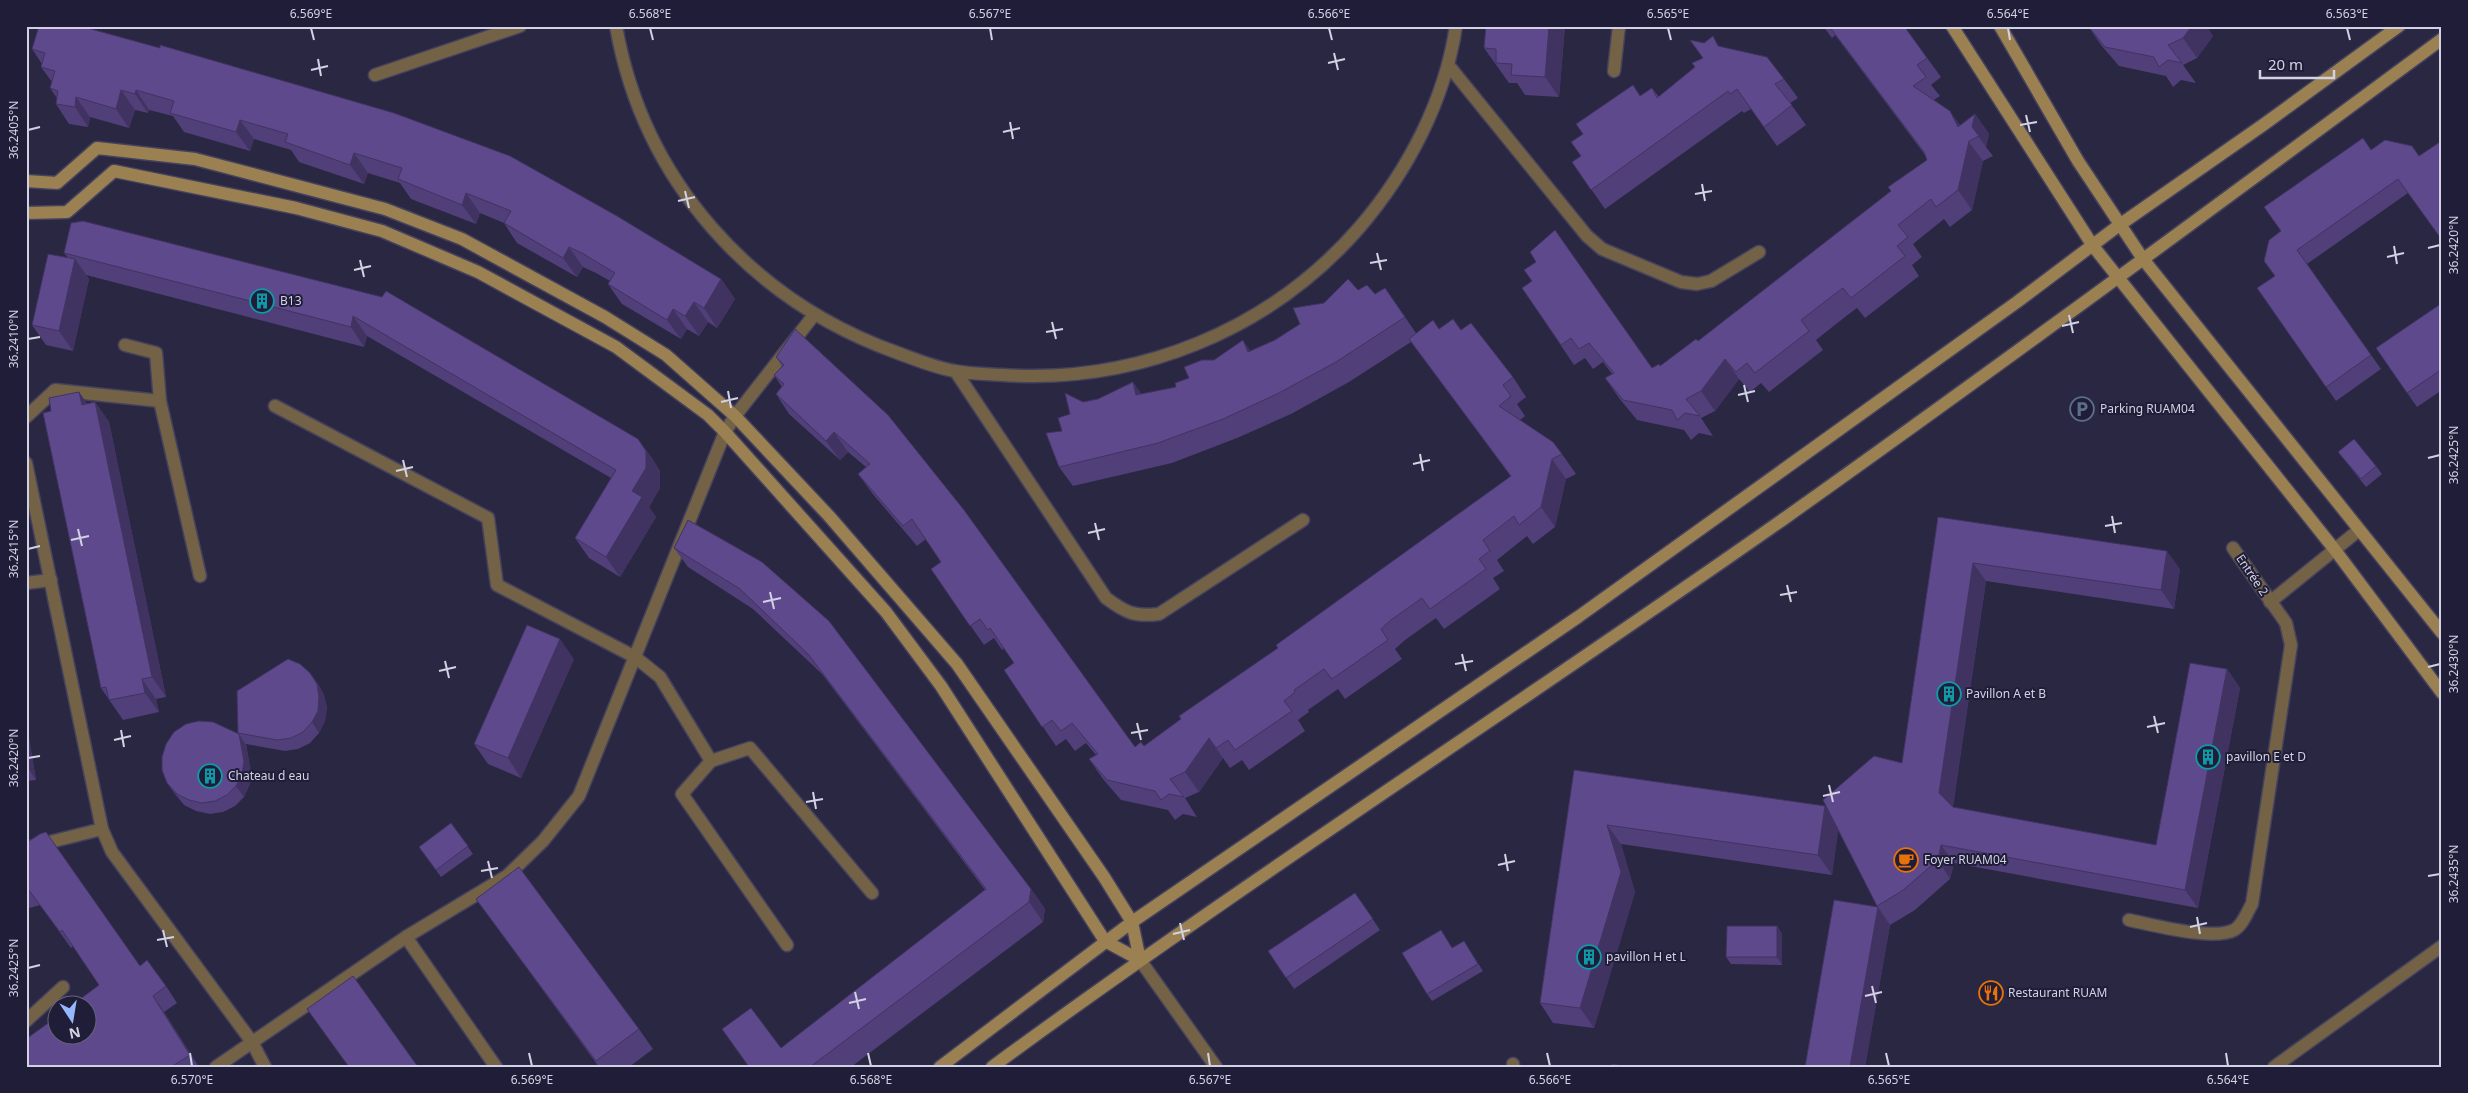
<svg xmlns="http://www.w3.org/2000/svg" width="2468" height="1093" viewBox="0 0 2468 1093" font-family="'Noto Sans',sans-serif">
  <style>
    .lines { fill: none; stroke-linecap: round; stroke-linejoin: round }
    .service-casing { stroke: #45425d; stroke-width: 15 }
    .minor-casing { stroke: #45425d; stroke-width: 15 }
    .secondary-casing { stroke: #45425d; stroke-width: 15 }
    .service { stroke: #736245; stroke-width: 12 }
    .minor { stroke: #736245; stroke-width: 12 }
    .secondary { stroke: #9b8051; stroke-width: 12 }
    .wall { fill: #503f78 }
    .shaded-wall { fill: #413361 }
    .building { fill: #5d498b; stroke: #413361 }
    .ticks { fill: none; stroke: #d2d2e4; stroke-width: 2 }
    .labels { text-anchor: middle; stroke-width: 4; stroke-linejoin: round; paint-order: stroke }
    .poi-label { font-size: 12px; fill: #d2d2e4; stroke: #201d38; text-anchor: start }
    .street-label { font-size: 12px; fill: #d2d2e4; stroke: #201d38 }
    .neatline { fill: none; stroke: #d2d2e4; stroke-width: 2 }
    .ticks-label { font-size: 12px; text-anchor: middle; fill: #d2d2e4 }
  </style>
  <rect width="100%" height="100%" fill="#2a2743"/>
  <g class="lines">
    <g class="service-casing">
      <g id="service">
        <polyline points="1449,66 1587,236 1602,249 1681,282 1697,284 1711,281 1759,252"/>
        <polyline points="1614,71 1619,26"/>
        <polyline points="125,345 156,353 160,401 200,576"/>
        <path d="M956,372L1106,598C1126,613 1135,617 1159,614L1303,520"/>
        <polyline points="275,406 488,518 497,585 635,657 660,677 711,761"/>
        <polyline points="26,417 55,390 160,401"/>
        <polyline points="26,583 51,580"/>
        <polyline points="2270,602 2359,530"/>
        <path d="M2129,920C2154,925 2213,941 2234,930C2243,925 2247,912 2252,904L2291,645L2286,623L2233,548"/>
        <polyline points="406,937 496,1067"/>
        <polyline points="787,945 682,794 711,761 750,748 872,893"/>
        <polyline points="1140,960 1216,1067"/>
        <polyline points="26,1021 63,987"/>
        <polyline points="252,1042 265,1067"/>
        <polyline points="1513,1067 1513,1064"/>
        <polyline points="2274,1067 2442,946"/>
      </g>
    </g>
    <g class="minor-casing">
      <g id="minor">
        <path d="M616,26C643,181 752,301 898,353C917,360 936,368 955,371C970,374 987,374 1003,375C1138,384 1270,330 1359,228C1408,171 1445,100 1456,26"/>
        <polyline points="375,75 520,26"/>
        <polyline points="26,463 102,829 112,852 252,1042"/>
        <polyline points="26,848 102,829"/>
        <polyline points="216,1067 406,937 507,876 543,841 579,796 725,432 735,416 814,315"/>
      </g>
    </g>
    <g class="secondary-casing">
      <g id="secondary">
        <polyline points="1952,26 2093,246 2335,550 2442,693"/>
        <polyline points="2000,26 2078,161 2143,259 2442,633"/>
        <polyline points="26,181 57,183 97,148 195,159 385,209 462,239 605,317 666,355 735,416 829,516 957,664 1104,877 1132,922 1140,960"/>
        <polyline points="26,213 67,212 114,171 296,208 382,231 478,272 616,347 708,415 725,432 886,612 941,686 1105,941 1140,960"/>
        <polyline points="940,1067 1132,922 1578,617 2017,302 2118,226 2263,125 2399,26"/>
        <path d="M992,1067C1251,877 1522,703 1785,518C2006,361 2224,200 2442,39"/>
      </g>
    </g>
    <use href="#service" class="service"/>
    <use href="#minor" class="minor"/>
    <use href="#secondary" class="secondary"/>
  </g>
  <g class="wall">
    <polygon points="39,26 721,279 735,299 717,328 708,322 699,336 687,329 681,339 622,304 608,284 610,281 596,273 583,267 577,277 517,243 504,223 480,213 476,224 411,199 400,183 368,173 364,184 299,162 291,150 254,139 250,151 184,132 173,116 149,110 148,113 135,110 129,128 90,117 88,127 69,124 56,104 57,98 50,88 52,82 41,67 42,64 32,49"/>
    <polygon points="1486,26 1565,26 1559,97 1525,95 1517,83 1509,83 1484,48"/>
    <polygon points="1823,26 1904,26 1941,77 1931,85 1940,96 1934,100 1960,125 1975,114 1989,134 1986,147 1993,156 1983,161 1972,210 1950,227 1944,219 1913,244 1922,257 1912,265 1919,276 1865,318 1857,308 1845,317 1816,340 1823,350 1769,392 1761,383 1750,392 1739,379 1715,411 1701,418 1713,436 1699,433 1691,440 1684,430 1637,420 1619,398 1605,378 1612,374 1603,362 1593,369 1585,358 1574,365 1522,288 1652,368 1660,366 1698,341 1891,191 1927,160 1925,155 1835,35 1832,38"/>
    <polygon points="2088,26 2213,36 2197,58 2183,65 2196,83 2181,80 2173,87 2166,76 2119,66 2101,45"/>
    <polygon points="1690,40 1720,46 1784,79 1798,98 1790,103 1806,125 1777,146 1751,109 1744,113 1742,111 1605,209 1572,162 1581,156 1640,96 1652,88 1659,97 1695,67 1703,58"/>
    <polygon points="2385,140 2408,193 2307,264 2381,369 2336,401 2257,288 2275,276 2281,231 2371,150"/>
    <polygon points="64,253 382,297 652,458 660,471 660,488 649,507 656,517 620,577 589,558 575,538 611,478 367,336 364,347 86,275 89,279 73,351 46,345 32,325 68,258"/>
    <polygon points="1385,288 1416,333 1439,329 1461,330 1513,377 1526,397 1517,404 1525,416 1520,420 1562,454 1576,474 1566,479 1555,527 1533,544 1527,536 1497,560 1504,571 1493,578 1500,589 1444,629 1436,618 1405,640 1395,649 1402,659 1345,699 1338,689 1308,710 1309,712 1298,720 1305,731 1249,770 1242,760 1230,768 1223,758 1199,792 1185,798 1197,817 1183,814 1175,820 1168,810 1121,800 1103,779 1089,759 1096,755 1086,743 1075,751 1066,739 1056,746 1004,670 1014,663 1004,648 1002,650 994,638 984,645 931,569 941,562 926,539 917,546 872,493 858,474 866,467 848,452 840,460 789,414 776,394 782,387 774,375 782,366 776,357 795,329 1135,747 1144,746 1511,477 1411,342 1349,382 1291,414 1237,438 1172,463 1073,486 1059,467 1062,431 1070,414 1083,402 1098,399 1133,382 1141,394 1176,387 1214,360 1250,351 1275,340 1300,324 1324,303 1358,290 1375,294"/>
    <polygon points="2442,303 2442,390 2417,407 2376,348"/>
    <polygon points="79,392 87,404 95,402 109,422 166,697 156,699 159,712 123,720 101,688 51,411"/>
    <polygon points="2338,452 2376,466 2382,474 2366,487"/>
    <polygon points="1938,517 2180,569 2174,609 1986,581 1953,807 2156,845 2227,669 2240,688 2198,908 1954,863 1950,879 1915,910 1890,925 1865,1067 1805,1067 1878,907 1838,830 1832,875 1621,844 1635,892 1594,1028 1553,1023 1540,1003 1574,770 1825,806 1829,812 1902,763"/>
    <polygon points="688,520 1031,889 1045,909 1043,922 851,1067 749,1067 781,1048 985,890 822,674 753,609 688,567 674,548"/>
    <polygon points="574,659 521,778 488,764 474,744"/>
    <polygon points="310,673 318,684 324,695 327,708 325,721 319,733 310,743 298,749 285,751 246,744 251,772 250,784 244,797 235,806 223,812 210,814 196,811 184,805 175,794 167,783 238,733"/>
    <polygon points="26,720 36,780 26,781"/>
    <polygon points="451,823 473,854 441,877 419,847"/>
    <polygon points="26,843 140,966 166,986 177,1003 164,1012 199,1067 26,1067 99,985 73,946 71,948 40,905 26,909"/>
    <polygon points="1355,893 1380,930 1294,989 1268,951"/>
    <polygon points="476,899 639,1029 653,1049 629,1067 599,1067"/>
    <polygon points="1777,926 1782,934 1782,965 1731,964 1726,957"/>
    <polygon points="1441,930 1452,948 1464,941 1483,971 1432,1001 1427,994"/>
  </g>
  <g class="shaded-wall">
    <polygon points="1549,26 1565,26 1559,97 1545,77"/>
    <polygon points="2192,26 2207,26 2213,36 2197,58 2183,38"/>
    <polygon points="121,90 135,110 129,128 116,109"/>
    <polygon points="136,90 149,110 148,113 135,94"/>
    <polygon points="76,97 90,117 88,127 75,107"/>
    <polygon points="1950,111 1964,131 1969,142 1983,161 1972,210 1958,190 1958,127"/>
    <polygon points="1975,114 1989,134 1986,147 1972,127"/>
    <polygon points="240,120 254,139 250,151 236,132"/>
    <polygon points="354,153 368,173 364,184 350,165"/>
    <polygon points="466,193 480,213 476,224 462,205"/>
    <polygon points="569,247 583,267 577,277 563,258"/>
    <polygon points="75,259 89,279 73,351 59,331"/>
    <polygon points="721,279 735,299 717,328 704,308"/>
    <polygon points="694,302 708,322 699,336 685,316"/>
    <polygon points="673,309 687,329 681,339 667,320"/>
    <polygon points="353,316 367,336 364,347 351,327"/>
    <polygon points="1243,340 1257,360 1248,352"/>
    <polygon points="1725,359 1739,379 1715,411 1701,391"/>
    <polygon points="1133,382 1147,402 1136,395"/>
    <polygon points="79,392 93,412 82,405"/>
    <polygon points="95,402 109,422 166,697 152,677"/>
    <polygon points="834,432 848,452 840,460 826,441"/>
    <polygon points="638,439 652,458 660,471 660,488 649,507 656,517 620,577 606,557 632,491"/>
    <polygon points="1552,459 1566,479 1555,527 1541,507"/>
    <polygon points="2167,551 2180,569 2174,609 2161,590"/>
    <polygon points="1973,563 1986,581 1952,812 1939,793"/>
    <polygon points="560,639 574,659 521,778 508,758"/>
    <polygon points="2227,669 2240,688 2198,908 2185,890"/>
    <polygon points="310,673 318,684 324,695 327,708 325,721 319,733 312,722"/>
    <polygon points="142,679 156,699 159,712 145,693"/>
    <polygon points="26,720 36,780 26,765"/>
    <polygon points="239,734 246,745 251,772 250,784 244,797 236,786"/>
    <polygon points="1209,738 1223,758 1199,792 1185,772"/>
    <polygon points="1825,806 1839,826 1832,875 1818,855"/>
    <polygon points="1607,825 1621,844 1635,892 1594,1028 1580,1008"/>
    <polygon points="1941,845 1954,863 1950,879 1938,860"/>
    <polygon points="1031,889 1045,909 1043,922 1029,902"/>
    <polygon points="1878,907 1890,925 1865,1067 1850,1067"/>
    <polygon points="1777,926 1782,934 1782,965 1777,957"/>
    <polygon points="153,996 164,1012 199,1067 190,1055"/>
  </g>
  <g class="building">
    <polygon points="39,26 80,26 160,48 160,45 394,113 510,156 617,216 721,279 704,308 694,302 685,316 673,309 667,320 608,284 615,273 582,253 569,247 563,258 504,223 511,211 466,193 462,205 398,179 402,168 354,153 350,165 285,142 288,134 240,120 236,132 170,113 174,101 136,90 135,94 121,90 116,109 76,97 75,107 56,104 58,91 50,88 55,71 41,67 45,53 32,49"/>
    <polygon points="1486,26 1549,26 1545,77 1511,75 1512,64 1496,63 1496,49 1484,48"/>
    <polygon points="1829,26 1904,26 1927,58 1917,65 1926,77 1913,86 1950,111 1958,127 1975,114 1972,127 1979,136 1969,141 1958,190 1936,207 1931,199 1898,225 1908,237 1897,246 1905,256 1851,298 1843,288 1831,297 1801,320 1809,331 1755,373 1747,363 1736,372 1725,359 1701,391 1686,399 1700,416 1685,413 1677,420 1672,410 1623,400 1605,378 1614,373 1589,343 1579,349 1571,338 1561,345 1522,288 1532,281 1524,270 1536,262 1530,252 1555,230 1652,368 1659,364 1660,366 1696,339 1698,341 1891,191 1888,187 1927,160 1924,152"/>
    <polygon points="2088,26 2192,26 2183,38 2168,45 2182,63 2168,60 2159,67 2154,57 2105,47"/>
    <polygon points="1713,36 1718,46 1767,57 1784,79 1775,84 1792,105 1764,127 1737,89 1730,94 1728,91 1591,190 1572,162 1581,156 1571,142 1583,134 1576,124 1633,85 1640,96 1652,88 1657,98 1695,67 1692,63 1703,58 1690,40 1704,43"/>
    <polygon points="2363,138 2371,150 2385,140 2412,146 2419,156 2440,142 2442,145 2442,240 2398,179 2297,250 2371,355 2326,387 2257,288 2275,276 2264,261 2269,240 2281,231 2264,207"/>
    <polygon points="83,221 382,297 386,291 638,439 646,451 646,468 632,491 642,497 606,557 575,538 616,470 353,316 351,327 64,253 71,223"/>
    <polygon points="48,254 75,259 59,331 32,325"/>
    <polygon points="1348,279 1358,290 1367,285 1375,294 1385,288 1405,317 1336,362 1277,394 1223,419 1158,443 1059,467 1046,433 1062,431 1058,418 1070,414 1065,393 1083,402 1098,399 1133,382 1136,395 1176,387 1175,383 1189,378 1184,367 1202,360 1214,360 1243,340 1248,352 1275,340 1300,324 1293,308 1324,303"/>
    <polygon points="2442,303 2442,369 2407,393 2376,348"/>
    <polygon points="1453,319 1461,330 1471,323 1513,377 1503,385 1511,396 1499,406 1553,442 1562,454 1552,459 1541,507 1519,525 1514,516 1483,540 1490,551 1479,559 1486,569 1430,609 1422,598 1391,620 1381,629 1388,640 1332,679 1324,669 1294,690 1295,692 1284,701 1292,711 1235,750 1228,740 1216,748 1209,738 1185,772 1170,779 1184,797 1169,794 1161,800 1155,791 1107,780 1089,759 1098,754 1072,723 1061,731 1052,720 1042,727 1004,670 1014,663 990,628 988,630 980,619 970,626 931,569 941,562 912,519 903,526 858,474 870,464 834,432 826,441 776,394 784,384 774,375 784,365 776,357 795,329 888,415 964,510 1135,747 1141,742 1144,746 1181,719 1179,716 1278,648 1276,645 1511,476 1409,339 1433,320 1439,329"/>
    <polygon points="79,392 82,405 95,402 152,677 142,679 145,693 109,700 106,687 101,688 43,413 51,411 49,398"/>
    <polygon points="2354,439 2376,466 2361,479 2338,452"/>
    <polygon points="1938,517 2167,551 2161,590 1973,563 1939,793 1953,807 2156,845 2190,663 2227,669 2185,890 1941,845 1938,860 1902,891 1877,906 1823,800 1874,756 1902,763"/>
    <polygon points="688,520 762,562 829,621 1031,889 1029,902 810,1067 749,1067 722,1029 751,1008 781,1048 986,889 808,654 740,589 674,548"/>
    <polygon points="527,625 560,639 508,758 474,744"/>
    <polygon points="288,659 300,664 310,673 317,684 319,697 318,711 312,722 303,732 291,738 277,740 238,733 237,691"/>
    <polygon points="199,721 213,722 239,734 244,761 242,774 236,786 227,795 215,801 202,803 189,800 177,794 167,783 162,770 162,757 166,744 174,732 186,724"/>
    <polygon points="1574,770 1825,806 1818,855 1607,825 1621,872 1580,1008 1540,1003"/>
    <polygon points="451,823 468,846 436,870 419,847"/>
    <polygon points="46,832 140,966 147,960 166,986 153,996 190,1055 171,1067 26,1067 26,1039 58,1016 58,1036 88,1036 88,1006 71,1006 99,985 62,930 60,932 28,889 26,890 26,843 40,834"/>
    <polygon points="519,867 639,1029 596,1061 476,899"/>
    <polygon points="1355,893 1373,919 1286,978 1268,951"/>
    <polygon points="1834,900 1878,907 1850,1067 1805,1067"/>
    <polygon points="1727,926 1777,926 1777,957 1726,957"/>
    <polygon points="1441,930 1452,948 1464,941 1478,964 1427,994 1402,953"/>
    <polygon points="353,976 418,1067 349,1067 307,1009"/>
    <polygon points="1612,1064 1629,1067 1612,1067"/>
  </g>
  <path class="ticks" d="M311,28L314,40M650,28L653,40M990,28L992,40M1329,28L1332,40M1668,28L1671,40M2008,28L2010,40M2347,28L2350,40M1334,53L1338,70M318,59L321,76M1328,63L1345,59M311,70L328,66M2026,115L2030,132M1010,122L1013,139M2020,125L2037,122M28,130L40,127M1003,132L1020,128M1702,184L1705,201M685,191L689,208M1695,194L1712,191M678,201L695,197M2394,246L2397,264M2428,248L2440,245M1377,253L1381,270M2387,257L2404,253M360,260L364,277M1370,263L1387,260M354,270L371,266M2069,315L2073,333M1052,322L1056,339M2062,326L2079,322M1046,332L1063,329M28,339L40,337M1744,385L1748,402M728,391L731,408M1738,395L1755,391M721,402L738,398M1420,454L1423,471M2428,458L2440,455M403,460L407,477M1413,464L1430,460M396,471L413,467M2112,516L2115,533M1095,523L1099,540M2105,526L2122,523M78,529L82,546M1088,533L1105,529M71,540L89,536M28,549L40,546M1787,585L1791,602M770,592L774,609M1780,595L1797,592M763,602L781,598M1462,654L1466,671M445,661L449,678M1455,664L1473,661M2428,667L2440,664M439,671L456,667M2154,716L2158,733M1137,723L1141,740M2147,727L2165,723M121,730L124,747M1131,733L1148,730M114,740L131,736M28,758L40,756M1829,785L1833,802M813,792L816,809M1823,796L1840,792M806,802L823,799M1505,854L1508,871M488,861L492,878M1498,865L1515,861M481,871L498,868M2428,876L2440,874M2197,917L2200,934M1180,923L1184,940M2190,927L2207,923M163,930L167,947M1173,934L1190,930M157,940L174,937M28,968L40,965M1872,986L1876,1003M855,992L859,1009M1865,996L1882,992M849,1003L866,999M190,1053L192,1066M529,1053L532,1066M868,1053L871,1066M1208,1053L1210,1066M1547,1053L1550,1066M1886,1053L1889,1066M2226,1053L2228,1066"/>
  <defs>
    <g id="building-ring" transform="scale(1.25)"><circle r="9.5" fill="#201d38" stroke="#0f9aa8" stroke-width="1.5"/><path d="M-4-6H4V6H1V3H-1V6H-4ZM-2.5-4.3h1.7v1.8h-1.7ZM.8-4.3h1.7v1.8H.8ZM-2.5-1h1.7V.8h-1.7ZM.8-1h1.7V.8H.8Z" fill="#0f9aa8"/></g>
    <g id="parking-ring" transform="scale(1.25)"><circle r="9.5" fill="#201d38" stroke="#5c6f8a" stroke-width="1.5"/><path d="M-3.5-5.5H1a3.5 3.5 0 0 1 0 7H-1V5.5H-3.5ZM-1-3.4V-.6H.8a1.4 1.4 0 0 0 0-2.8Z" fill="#5c6f8a"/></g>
    <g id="cafe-ring" transform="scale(1.25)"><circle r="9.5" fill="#201d38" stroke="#e8710a" stroke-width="1.5"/><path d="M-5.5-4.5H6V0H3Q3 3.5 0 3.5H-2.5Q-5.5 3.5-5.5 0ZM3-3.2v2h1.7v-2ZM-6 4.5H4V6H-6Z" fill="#e8710a"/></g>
    <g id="restaurant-ring" transform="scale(1.25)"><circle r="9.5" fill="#201d38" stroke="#e8710a" stroke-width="1.5"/><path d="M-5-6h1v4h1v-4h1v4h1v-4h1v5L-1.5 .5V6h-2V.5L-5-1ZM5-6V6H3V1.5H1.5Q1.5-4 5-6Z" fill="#e8710a"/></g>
  </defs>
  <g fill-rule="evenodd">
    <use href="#building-ring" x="262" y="301"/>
    <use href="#parking-ring" x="2082" y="409"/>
    <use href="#building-ring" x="1949" y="694"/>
    <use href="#building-ring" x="2208" y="757"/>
    <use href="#building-ring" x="210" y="776"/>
    <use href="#cafe-ring" x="1906" y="860"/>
    <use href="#building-ring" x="1589" y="957"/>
    <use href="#restaurant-ring" x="1991" y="993"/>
  </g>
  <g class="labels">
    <g class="poi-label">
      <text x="280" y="305">B13</text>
      <text x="2100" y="413">Parking RUAM04</text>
      <text x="1966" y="698">Pavillon A et B</text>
      <text x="2226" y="761">pavillon E et D</text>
      <text x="228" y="780">Chateau d eau</text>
      <text x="1924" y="864">Foyer RUAM04</text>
      <text x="1606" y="961">pavillon H et L</text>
      <text x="2008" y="997">Restaurant RUAM</text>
    </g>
    <g class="street-label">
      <text transform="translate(2252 575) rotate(56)" y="4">Entrée 2</text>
    </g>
  </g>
  <rect width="2468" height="1093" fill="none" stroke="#201d38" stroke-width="55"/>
  <g transform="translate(72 1020) rotate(168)"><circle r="24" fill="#201d38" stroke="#67657d"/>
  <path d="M0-4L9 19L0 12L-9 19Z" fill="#94b7fd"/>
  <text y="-8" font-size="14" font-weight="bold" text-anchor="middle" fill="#d2d2e4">N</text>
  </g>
  <path d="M2260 70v8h74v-8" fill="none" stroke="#d2d2e4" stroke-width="2.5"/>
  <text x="2268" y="70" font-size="15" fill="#d2d2e4" stroke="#201d38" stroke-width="4" paint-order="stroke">20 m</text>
  <rect x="28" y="28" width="2412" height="1038" class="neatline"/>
  <g class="ticks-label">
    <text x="311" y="18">6.569°E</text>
    <text x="650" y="18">6.568°E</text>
    <text x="990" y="18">6.567°E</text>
    <text x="1329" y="18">6.566°E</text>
    <text x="1668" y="18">6.565°E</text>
    <text x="2008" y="18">6.564°E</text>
    <text x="2347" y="18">6.563°E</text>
    <text transform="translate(14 130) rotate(-90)" y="4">36.2405°N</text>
    <text transform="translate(2454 245) rotate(-90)" y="4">36.2420°N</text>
    <text transform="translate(14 339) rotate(-90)" y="4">36.2410°N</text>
    <text transform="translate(2454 455) rotate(-90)" y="4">36.2425°N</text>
    <text transform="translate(14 549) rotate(-90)" y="4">36.2415°N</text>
    <text transform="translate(2454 664) rotate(-90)" y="4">36.2430°N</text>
    <text transform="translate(14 758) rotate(-90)" y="4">36.2420°N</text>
    <text transform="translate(2454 874) rotate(-90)" y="4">36.2435°N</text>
    <text transform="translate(14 968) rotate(-90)" y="4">36.2425°N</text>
    <text x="192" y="1084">6.570°E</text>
    <text x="532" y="1084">6.569°E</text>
    <text x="871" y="1084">6.568°E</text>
    <text x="1210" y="1084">6.567°E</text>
    <text x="1550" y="1084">6.566°E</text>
    <text x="1889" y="1084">6.565°E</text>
    <text x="2228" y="1084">6.564°E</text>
  </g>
</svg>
